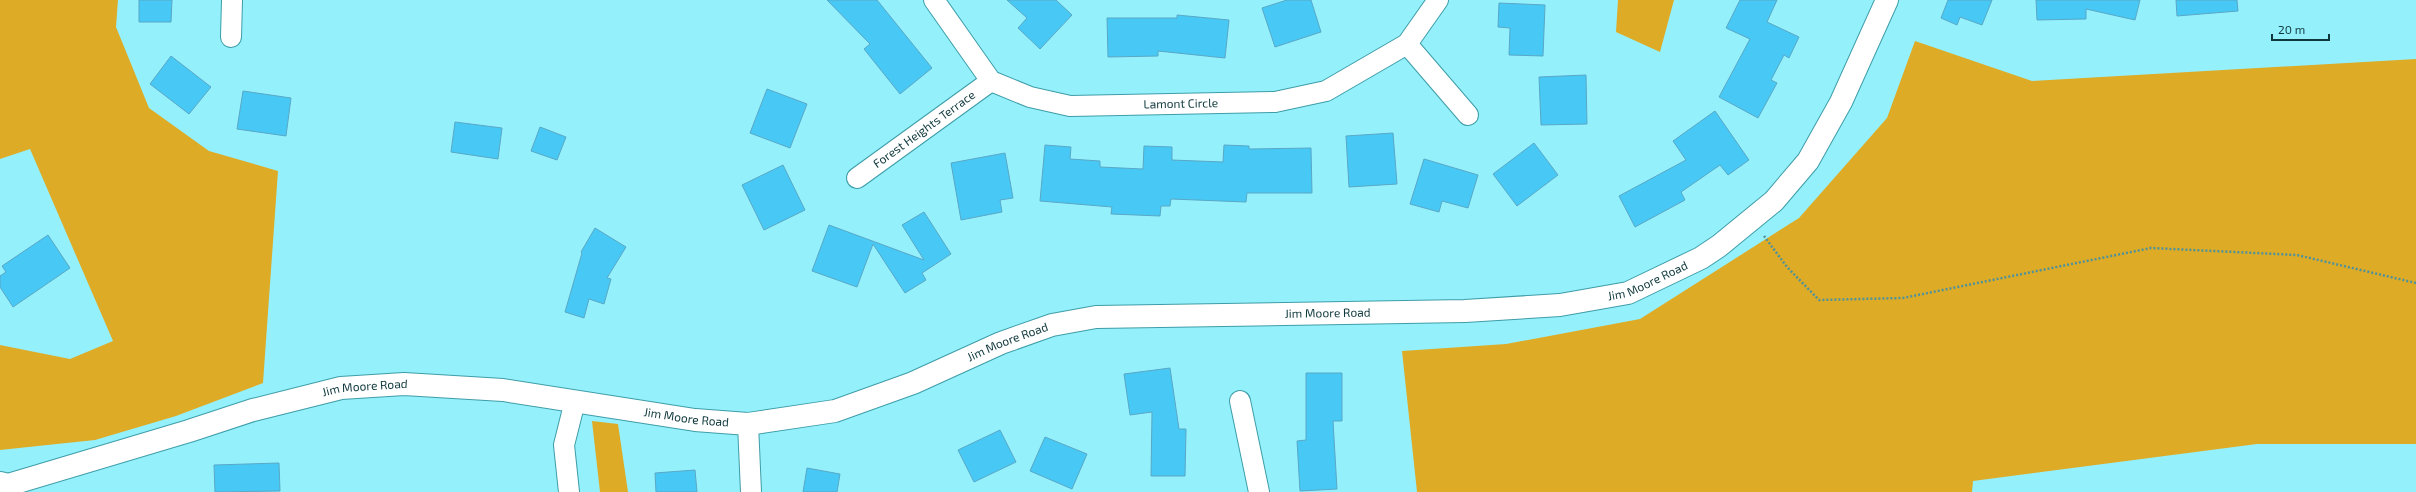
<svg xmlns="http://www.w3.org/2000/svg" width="2416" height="492" viewBox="0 0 2416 492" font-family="'Exo 2',sans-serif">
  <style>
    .green { fill: #deab27 }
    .building { fill: #48c8f5; stroke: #59a8c6 }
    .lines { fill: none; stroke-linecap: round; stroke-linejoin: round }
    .minor-casing { stroke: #3e9da8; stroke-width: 22 }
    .tertiary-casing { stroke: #3e9da8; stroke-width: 24 }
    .path { stroke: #509299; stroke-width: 2.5; stroke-dasharray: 2 2; stroke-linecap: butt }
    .minor { stroke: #fff; stroke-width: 20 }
    .tertiary { stroke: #fff; stroke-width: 22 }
    .labels { text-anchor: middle; stroke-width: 3; stroke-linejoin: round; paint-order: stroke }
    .street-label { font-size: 12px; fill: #0f383c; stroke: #94f1fc }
  </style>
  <rect width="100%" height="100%" fill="#94f1fc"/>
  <g class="green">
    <polygon points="0,0 118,0 116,27 149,108 209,151 278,171 263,383 176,416 95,440 0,450 0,345 70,359 113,341 30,149 0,159"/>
    <polygon points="1618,0 1674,0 1660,52 1616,32"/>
    <polygon points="1915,41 2032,81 2416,59 2416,444 2257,444 1973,481 1972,492 1417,492 1402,351 1506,344 1640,319 1799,218 1887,118"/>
    <polygon points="592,421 618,424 628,492 600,492"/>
  </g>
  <g class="building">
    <polygon points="139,0 172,0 171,22 139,22"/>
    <polygon points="827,0 877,0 932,68 900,94 864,49 870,44"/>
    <polygon points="1007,0 1056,0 1072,15 1040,49 1018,28 1027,18"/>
    <polygon points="1287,0 1311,0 1321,32 1275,47 1262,8"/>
    <polygon points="1740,0 1777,0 1767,22 1799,37 1789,58 1784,55 1771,80 1777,83 1758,118 1719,97 1750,39 1726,28"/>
    <polygon points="1948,0 1992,0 1982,25 1960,17 1957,25 1941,18"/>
    <polygon points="2036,0 2140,0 2135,20 2086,9 2086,19 2037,20"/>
    <polygon points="2176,0 2237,0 2238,11 2177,16"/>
    <polygon points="1499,3 1545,5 1543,56 1509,55 1510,28 1498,27"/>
    <polygon points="1177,15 1229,20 1225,58 1158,51 1158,56 1108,57 1107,18 1177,18"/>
    <polygon points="171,56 211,87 189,114 150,84"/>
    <polygon points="1586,75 1587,124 1541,125 1539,77"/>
    <polygon points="767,89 807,104 790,148 750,133"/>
    <polygon points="243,91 291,98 286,136 237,129"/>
    <polygon points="1715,111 1749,160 1728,175 1720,165 1681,192 1685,200 1635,227 1619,196 1686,160 1673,141"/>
    <polygon points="455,122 502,128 498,159 451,152"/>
    <polygon points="540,127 566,137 557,160 531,151"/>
    <polygon points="1393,133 1397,184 1349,187 1346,136"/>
    <polygon points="1534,143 1558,175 1517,206 1493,174"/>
    <polygon points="1045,145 1071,147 1070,159 1100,161 1100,167 1143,169 1144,146 1172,147 1172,160 1223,162 1224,145 1249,146 1249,149 1311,148 1312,193 1247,193 1246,202 1171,199 1170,206 1161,206 1160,216 1111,214 1112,207 1040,201"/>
    <polygon points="1005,153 1013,198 1000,200 1002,212 961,220 951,163"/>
    <polygon points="1424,159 1478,175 1468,208 1442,201 1439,212 1410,204"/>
    <polygon points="783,165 805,210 764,230 742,185"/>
    <polygon points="924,212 951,254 922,273 926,280 905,293 873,244 857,287 812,271 829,225 924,260 902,225"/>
    <polygon points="595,228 626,247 607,278 611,279 604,304 589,299 584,318 565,312 582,253 581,252"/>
    <polygon points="48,235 70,268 13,307 0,287 0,276 6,272 2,266"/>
    <polygon points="1170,368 1179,429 1186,429 1185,476 1151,476 1152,412 1130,415 1124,374"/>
    <polygon points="1306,373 1342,373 1342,421 1333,421 1337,489 1300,491 1297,441 1306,440"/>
    <polygon points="1000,430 1016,462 974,482 958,450"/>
    <polygon points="1045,437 1087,454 1072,489 1030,471"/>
    <polygon points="279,463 280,491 215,492 214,465"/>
    <polygon points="807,468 840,474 837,492 803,492"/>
    <polygon points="695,470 697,492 656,492 655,473"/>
  </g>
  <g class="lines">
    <g class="minor-casing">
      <g id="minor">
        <path id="s1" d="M934,0L991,81L1030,97L1070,106L1275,102L1326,91L1407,44L1438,0"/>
        <polyline points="231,37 232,0"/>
        <polyline points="1407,44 1468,115"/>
        <path id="s2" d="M857,178L991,81"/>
        <polyline points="1240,401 1259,492"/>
        <polyline points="748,424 751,492"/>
        <polyline points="569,492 564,445 575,401"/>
      </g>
    </g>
    <g class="tertiary-casing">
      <g id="tertiary">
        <path id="s3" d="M0,483L8,485L189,431L253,410L341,388L404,384L503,390L695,420L748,424L835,411L913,383L1001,343L1052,325L1096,317L1465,311L1560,305L1628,293L1701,258L1719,246L1774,201L1808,161L1841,102L1887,0"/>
      </g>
    </g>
    <polyline class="path" points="1764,236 1787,267 1819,300 1903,298 2151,248 2297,255 2416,283"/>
    <use href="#minor" class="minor"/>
    <use href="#tertiary" class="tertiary"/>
  </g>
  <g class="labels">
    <g class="street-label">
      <text dy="4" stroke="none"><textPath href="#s1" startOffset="293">Lamont Circle</textPath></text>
      <text dy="4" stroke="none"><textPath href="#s2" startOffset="83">Forest Heights Terrace</textPath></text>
      <text dy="4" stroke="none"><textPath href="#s3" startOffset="1687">Jim Moore Road</textPath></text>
      <text dy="4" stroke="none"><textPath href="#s3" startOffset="1363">Jim Moore Road</textPath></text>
      <text dy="4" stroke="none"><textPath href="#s3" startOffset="1039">Jim Moore Road</textPath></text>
      <text dy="4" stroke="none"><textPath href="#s3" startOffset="379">Jim Moore Road</textPath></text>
      <text dy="4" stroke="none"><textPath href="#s3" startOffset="703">Jim Moore Road</textPath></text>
    </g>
  </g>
  <path d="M2272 34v6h57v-6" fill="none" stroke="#0f383c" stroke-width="2"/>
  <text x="2278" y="34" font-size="12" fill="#0f383c" stroke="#94f1fc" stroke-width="3" paint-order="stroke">20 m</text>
</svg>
